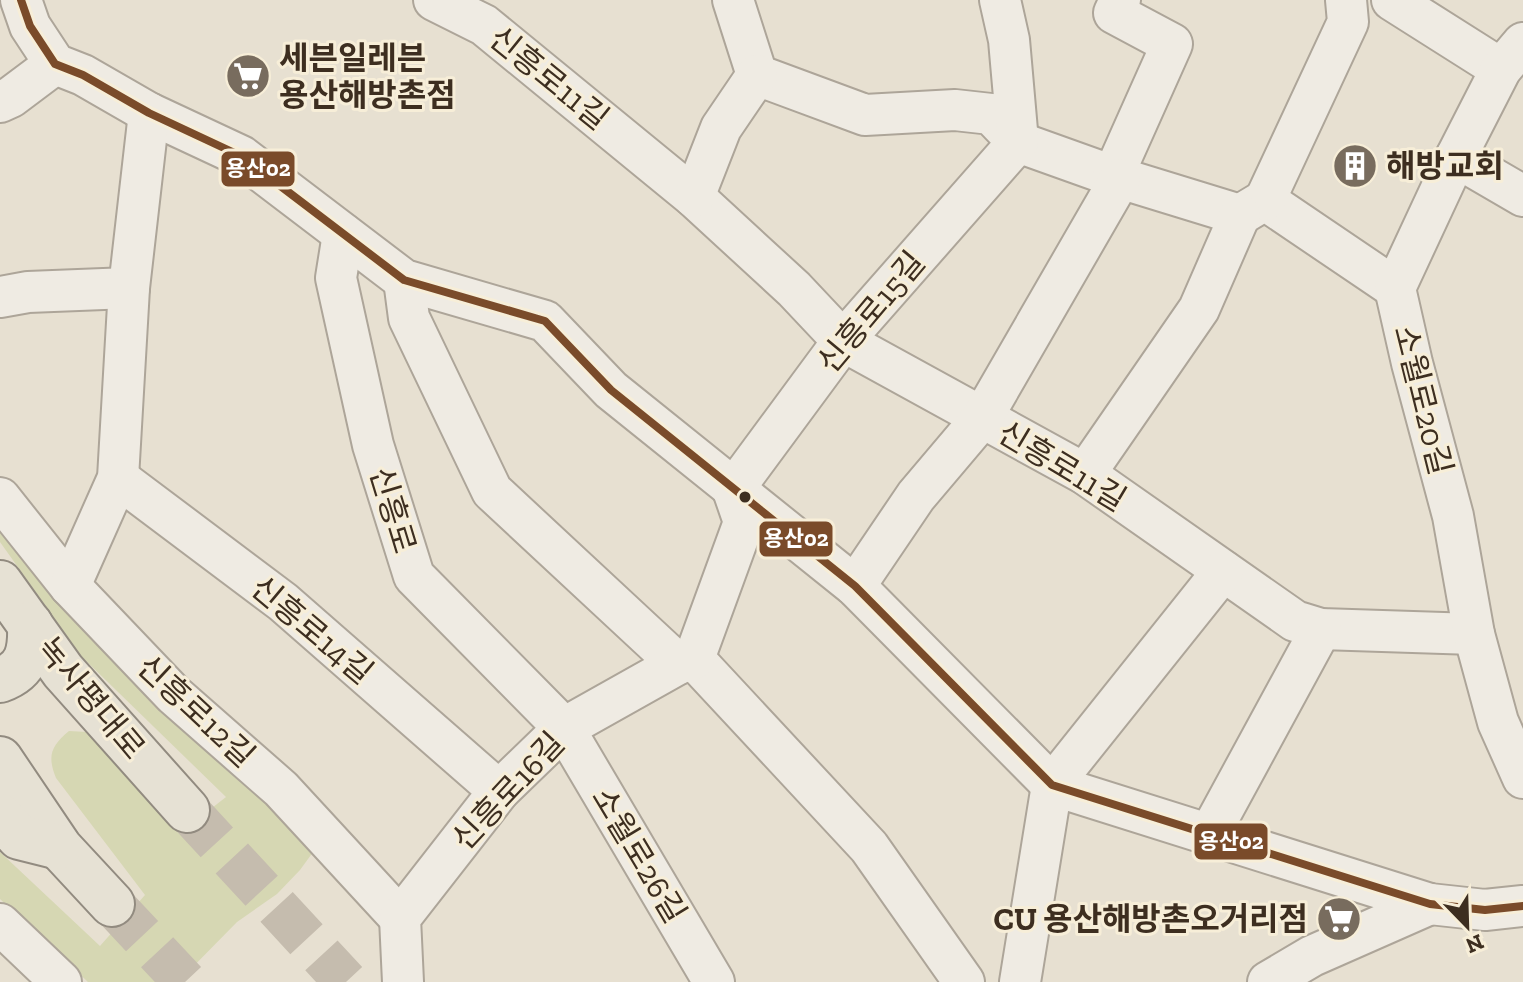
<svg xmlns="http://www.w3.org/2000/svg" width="1523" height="982" viewBox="0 0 1523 982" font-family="'Zilla Slab','Noto Sans KR',serif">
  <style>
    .green { fill: #d6d7b3 }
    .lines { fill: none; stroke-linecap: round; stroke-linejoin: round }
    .major-tunnel { stroke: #c5bcae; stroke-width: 44; stroke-dasharray: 44 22; stroke-linecap: butt }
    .minor-casing { stroke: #ada599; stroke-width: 44 }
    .major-casing { stroke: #928b80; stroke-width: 48 }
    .minor { stroke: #efebe3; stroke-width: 40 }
    .major { stroke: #e6e1d4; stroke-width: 44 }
    .bus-1-casing { stroke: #f7eed8; stroke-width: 14 }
    .bus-1 { stroke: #7a4b2a; stroke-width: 8 }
    .bus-dot { fill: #3d2e20; stroke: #f7eed8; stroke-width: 3 }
    .labels { text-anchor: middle; stroke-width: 6; stroke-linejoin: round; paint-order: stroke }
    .poi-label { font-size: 32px; font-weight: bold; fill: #3d2e20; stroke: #f7eed8; text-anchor: start }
    .street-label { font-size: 32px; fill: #3d2e20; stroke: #f7eed8 }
    .line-badge { stroke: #f7eed8; stroke-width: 3 }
    .badge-label { font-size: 22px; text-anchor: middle; font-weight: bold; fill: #fff }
  </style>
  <rect width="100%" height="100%" fill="#e7e0d1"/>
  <path class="green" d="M0,518L316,848L300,870L277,894L237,922L178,982H88L0,899V852L100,946L145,895L56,778C47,756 51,746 69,731L87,732L104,744L180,833L226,797L82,657L0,542Z"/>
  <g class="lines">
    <g class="major-tunnel">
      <polyline points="187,810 346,982"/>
      <polyline points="112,904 185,982"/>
    </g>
    <g class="minor-casing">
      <g id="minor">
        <polyline points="21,0 30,26 55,64 83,75 149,113 241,156 404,280 545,321 611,390 855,586 1052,785 1430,904 1485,910 1523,906"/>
        <polyline points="434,0 484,25 694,197 794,289 843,341 1085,474 1295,621 1321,629 1474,634"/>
        <polyline points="733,0 757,75 865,115 955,110 991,114 1018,142 1113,176 1240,215 1265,200 1395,288"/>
        <polyline points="1392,0 1501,69"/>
        <polyline points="1523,43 1501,69 1456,157 1395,288 1412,363 1453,516 1474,634 1498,722 1523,778"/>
        <polyline points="0,102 11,97 55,64"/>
        <polyline points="1456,157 1523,196"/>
        <polyline points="1113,176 1172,44 1114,13 1120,0"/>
        <polyline points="694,197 721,128 757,75"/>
        <polyline points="1265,200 1348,22 1346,0"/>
        <polyline points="343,234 336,278 373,445 414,576 564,728 714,982"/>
        <polyline points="404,280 409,318 492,491 678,664"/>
        <polyline points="0,297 28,292 129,288"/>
        <polyline points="1085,474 1199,309 1240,215"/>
        <polyline points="118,478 283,602 499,791"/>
        <polyline points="733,490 843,341 1018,142 1009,40 1000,0"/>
        <polyline points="0,498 70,586 174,695 281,789 400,918"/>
        <polyline points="70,586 118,478 129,288 149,113"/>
        <polyline points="855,586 916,496 982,418 1120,179"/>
        <polyline points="694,659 869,847 964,982"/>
        <polyline points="1209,835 1321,629"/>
        <polyline points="0,924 61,982"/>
        <polyline points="403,982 400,918 499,791 564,728 678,664 694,659 744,522 733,490"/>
        <polyline points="1020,982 1052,785 1223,571"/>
        <polyline points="1268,982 1312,956 1430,904"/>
      </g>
    </g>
    <g class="major-casing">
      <g id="major">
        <polyline points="0,583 63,671 187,810"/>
        <path d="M0,680C28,670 31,651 30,624"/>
        <polyline points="0,759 60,848 112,904"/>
        <polyline points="0,816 19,837 59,847"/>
      </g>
    </g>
    <use href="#minor" class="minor"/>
    <use href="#major" class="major"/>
    <g class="bus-1-casing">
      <polyline id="bus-1" points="21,0 30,26 55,64 83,75 149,113 241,156 404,280 545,321 611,390 855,586 1052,785 1430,904 1485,910 1523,906"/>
    </g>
    <use href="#bus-1" class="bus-1"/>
  </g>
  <defs>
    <g id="supermarket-disc" transform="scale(2.3)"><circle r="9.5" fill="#786c5e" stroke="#f7eed8"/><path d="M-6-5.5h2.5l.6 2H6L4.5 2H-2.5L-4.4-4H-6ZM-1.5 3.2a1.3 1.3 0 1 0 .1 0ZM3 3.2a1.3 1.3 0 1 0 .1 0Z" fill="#fff"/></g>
    <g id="building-disc" transform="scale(2.3)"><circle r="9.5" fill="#786c5e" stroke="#f7eed8"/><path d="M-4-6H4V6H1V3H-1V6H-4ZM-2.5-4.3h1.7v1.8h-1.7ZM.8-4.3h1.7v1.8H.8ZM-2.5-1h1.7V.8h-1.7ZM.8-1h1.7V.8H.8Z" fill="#fff"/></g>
  </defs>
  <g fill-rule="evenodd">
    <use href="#supermarket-disc" x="248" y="76"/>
    <use href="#building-disc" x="1355" y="166"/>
    <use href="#supermarket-disc" x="1339" y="919"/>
  </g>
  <circle class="bus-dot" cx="745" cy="497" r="7"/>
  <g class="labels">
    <g class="poi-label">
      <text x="279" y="69">세븐일레븐<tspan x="279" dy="37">용산해방촌점</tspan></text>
      <text x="1386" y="177">해방교회</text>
      <text x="1308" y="930" text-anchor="end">CU 용산해방촌오거리점</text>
    </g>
    <g class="street-label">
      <text transform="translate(549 78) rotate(39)" y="11">신흥로11길</text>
      <text transform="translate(871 312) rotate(-50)" y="11">신흥로15길</text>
      <text transform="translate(1423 400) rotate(76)" y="11">소월로20길</text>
      <text transform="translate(1062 466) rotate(31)" y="11">신흥로11길</text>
      <text transform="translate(393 510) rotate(73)" y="11">신흥로</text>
      <text transform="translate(312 630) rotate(40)" y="11">신흥로14길</text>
      <text transform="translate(91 698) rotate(50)" y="11">녹사평대로</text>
      <text transform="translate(196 711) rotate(43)" y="11">신흥로12길</text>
      <text transform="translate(508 791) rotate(-47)" y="11">신흥로16길</text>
      <text transform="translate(639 855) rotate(59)" y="11">소월로26길</text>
    </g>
  </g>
  <g class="line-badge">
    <rect x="220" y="150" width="76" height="38" rx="8" fill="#7a4b2a"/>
    <rect x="758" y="520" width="76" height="38" rx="8" fill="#7a4b2a"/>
    <rect x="1193" y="822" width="76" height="39" rx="8" fill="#7a4b2a"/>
  </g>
  <g class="badge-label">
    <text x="258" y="176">용산02</text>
    <text x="796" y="546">용산02</text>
    <text x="1231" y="849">용산02</text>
  </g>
  <g transform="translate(1467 926) rotate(157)" stroke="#f7eed8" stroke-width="6" paint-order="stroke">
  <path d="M0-6L14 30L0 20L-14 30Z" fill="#3d2e20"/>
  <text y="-12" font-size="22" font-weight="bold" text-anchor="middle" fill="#3d2e20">N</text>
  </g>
</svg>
